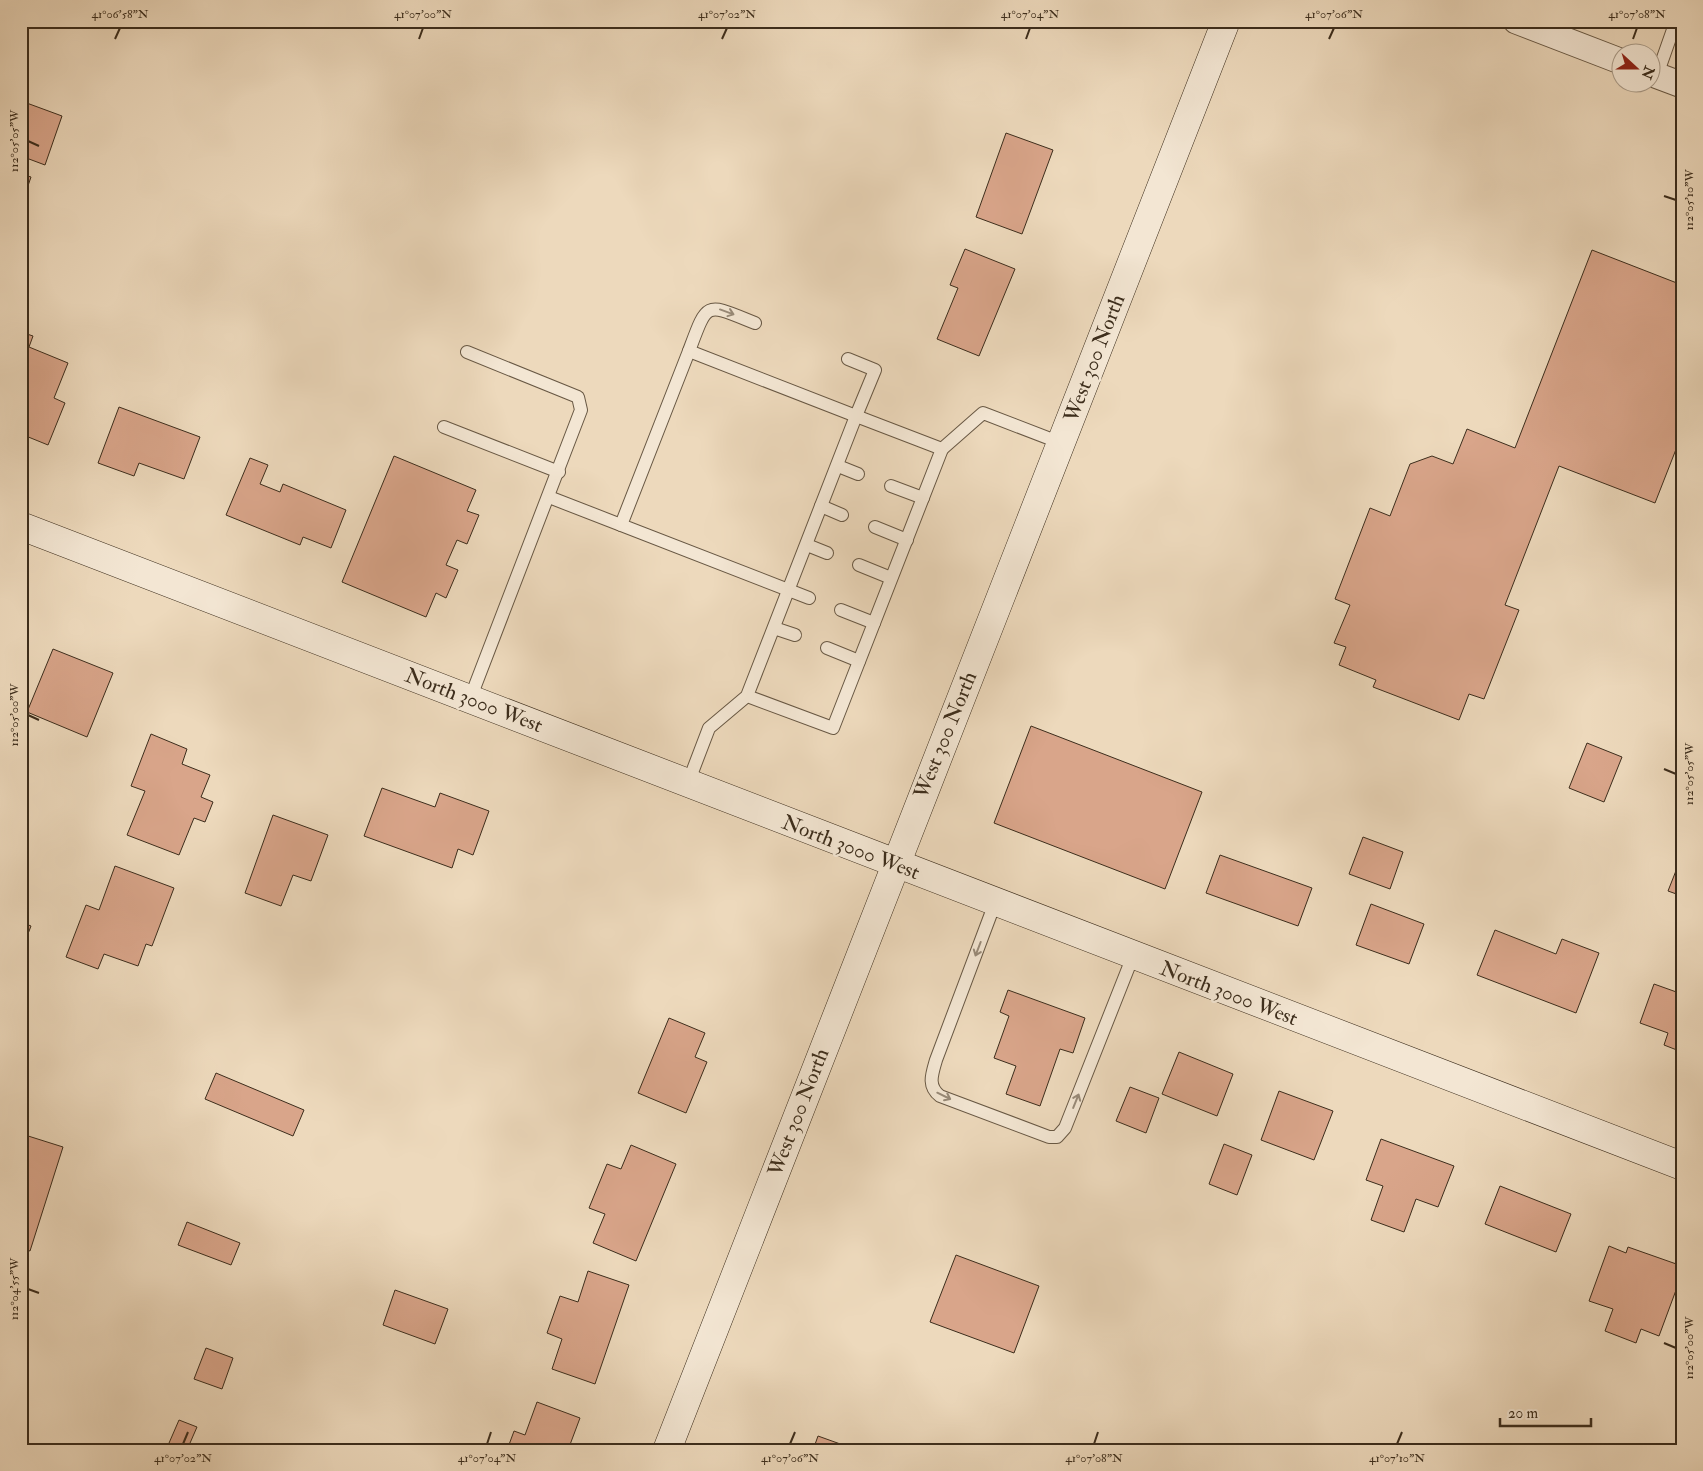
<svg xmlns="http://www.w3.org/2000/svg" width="1703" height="1471" viewBox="0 0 1703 1471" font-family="'IM FELL Double Pica',serif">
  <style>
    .building { fill: #d9a58a; stroke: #3c2d1c }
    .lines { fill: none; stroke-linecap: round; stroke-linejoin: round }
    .service-casing { stroke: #685844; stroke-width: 14 }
    .minor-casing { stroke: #685844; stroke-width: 27 }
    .secondary-casing { stroke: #3c2d1c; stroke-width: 29 }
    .service { stroke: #f3e6d3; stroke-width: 12 }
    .minor { stroke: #f3e6d3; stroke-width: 25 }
    .secondary { stroke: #f3e6d3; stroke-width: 28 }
    .oneway { stroke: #988a78 }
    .ticks { fill: none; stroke: #3c2d1c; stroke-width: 2 }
    .labels { text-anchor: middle; stroke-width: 5; stroke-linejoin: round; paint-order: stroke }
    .street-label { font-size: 21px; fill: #3c2d1c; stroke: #f3e6d3 }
    .neatline { fill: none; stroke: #3c2d1c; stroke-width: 2 }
    .ticks-label { font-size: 12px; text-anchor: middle; fill: #3c2d1c }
  </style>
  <rect width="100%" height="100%" fill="#edd9bc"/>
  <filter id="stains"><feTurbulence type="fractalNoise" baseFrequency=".004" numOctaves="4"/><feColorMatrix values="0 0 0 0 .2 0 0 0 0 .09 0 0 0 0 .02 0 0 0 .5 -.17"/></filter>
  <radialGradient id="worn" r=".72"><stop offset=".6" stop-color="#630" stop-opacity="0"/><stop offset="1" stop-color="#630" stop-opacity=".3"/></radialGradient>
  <g class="building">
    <polygon points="24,102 62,116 45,165 21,156 21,109"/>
    <polygon points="1006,133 1053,150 1022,234 976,217"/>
    <polygon points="21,174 31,177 21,206"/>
    <polygon points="965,249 1015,269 979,356 937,339 958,288 950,285"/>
    <polygon points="1592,250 1682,285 1682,434 1655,503 1559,466 1505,605 1519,610 1484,699 1469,694 1459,720 1373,687 1376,680 1339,665 1346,647 1334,643 1350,605 1335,599 1370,508 1390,516 1410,464 1432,456 1453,464 1467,429 1515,448"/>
    <polygon points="21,332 33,336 29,347 68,363 54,398 65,403 48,445 21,434"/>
    <polygon points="119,407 200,437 184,479 139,463 134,476 98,463"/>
    <polygon points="394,456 476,490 467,511 479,515 467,544 457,540 446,565 458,570 446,598 436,593 426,617 342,582"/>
    <polygon points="250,458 268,465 260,484 280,492 283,484 346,510 331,548 303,537 300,545 226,515"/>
    <polygon points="53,649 113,673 87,737 27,712"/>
    <polygon points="1031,726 1202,792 1165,889 994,823"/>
    <polygon points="151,734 187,749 182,764 210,775 201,797 213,802 205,822 194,818 179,855 127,835 145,791 131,786"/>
    <polygon points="1587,743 1622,757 1604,802 1569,788"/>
    <polygon points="382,788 435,807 440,793 489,811 473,855 458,849 452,868 364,836"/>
    <polygon points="273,815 328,835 311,881 293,875 281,906 245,893"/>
    <polygon points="1363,837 1403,852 1390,889 1349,874"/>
    <polygon points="1220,855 1312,888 1298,926 1206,893"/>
    <polygon points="1681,858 1682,859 1682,896 1668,891"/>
    <polygon points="115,866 174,888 152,946 146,944 138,966 104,954 98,969 66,957 86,905 99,910"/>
    <polygon points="1371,904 1424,924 1409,964 1356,945"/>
    <polygon points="21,922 31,926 21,952"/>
    <polygon points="1495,930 1556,954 1562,939 1599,953 1576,1013 1477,975"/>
    <polygon points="1654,984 1682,994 1682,1052 1664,1045 1668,1033 1640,1023"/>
    <polygon points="1008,990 1085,1018 1073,1053 1060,1049 1040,1106 1006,1094 1016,1066 994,1058 1009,1016 1000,1012"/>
    <polygon points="669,1018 705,1033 695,1057 707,1062 686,1113 638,1093"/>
    <polygon points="1179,1052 1233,1074 1217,1116 1162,1094"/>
    <polygon points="216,1073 304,1110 293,1136 205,1099"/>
    <polygon points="1130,1087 1159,1098 1146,1133 1116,1121"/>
    <polygon points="1279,1091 1333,1111 1314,1160 1261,1140"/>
    <polygon points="25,1135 63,1147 30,1251 21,1248 21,1145"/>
    <polygon points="1381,1139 1454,1166 1438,1207 1416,1199 1404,1232 1371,1220 1383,1186 1366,1180"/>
    <polygon points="1224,1144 1252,1155 1237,1195 1209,1184"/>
    <polygon points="631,1145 676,1164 636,1261 593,1243 605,1214 589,1208 607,1164 621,1169"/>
    <polygon points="1500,1186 1571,1214 1556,1252 1485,1224"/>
    <polygon points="187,1222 240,1243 231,1265 178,1245"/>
    <polygon points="1609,1246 1626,1253 1628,1247 1682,1266 1682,1274 1659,1336 1641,1329 1636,1343 1605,1331 1613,1309 1589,1301"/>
    <polygon points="956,1255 1039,1286 1014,1353 930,1322"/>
    <polygon points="21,1271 28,1273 21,1291"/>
    <polygon points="588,1271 629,1285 595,1384 552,1369 562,1339 547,1333 560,1296 578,1302"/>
    <polygon points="395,1290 448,1309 435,1344 383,1325"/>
    <polygon points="206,1348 233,1358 222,1389 194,1379"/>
    <polygon points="537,1402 580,1418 568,1450 507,1450 514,1431 525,1435"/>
    <polygon points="179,1420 197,1427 187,1450 166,1450"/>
    <polygon points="818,1436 857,1450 813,1450"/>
  </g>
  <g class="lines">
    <g class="service-casing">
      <g id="service">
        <polyline points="1657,75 1676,21"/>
        <path d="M689,351C708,300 705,303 755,323"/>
        <polyline points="467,352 578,397 581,410 470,699"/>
        <polyline points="444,427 559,472"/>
        <polyline points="942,449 983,413 1061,443"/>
        <polyline points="838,466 858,474"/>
        <polyline points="891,486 923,498"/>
        <polyline points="549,497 621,525"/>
        <polyline points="821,506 842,515"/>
        <polyline points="875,527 907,540"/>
        <polyline points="807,545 827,553"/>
        <polyline points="859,565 891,578"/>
        <polyline points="809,598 621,525 689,351 856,416 875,370 848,359"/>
        <polyline points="841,610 874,623"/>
        <polyline points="774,628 795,635"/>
        <polyline points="827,648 859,661"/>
        <polyline points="688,783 709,728 747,696 856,416 942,449 833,728 747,696"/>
        <path d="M995,903L936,1060C932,1074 927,1086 940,1096L1049,1137H1057L1065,1128L1133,956"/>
      </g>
    </g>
    <g class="minor-casing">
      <g id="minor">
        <polyline points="1516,21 1620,61"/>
        <polyline points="1650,73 1682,85"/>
      </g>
    </g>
    <g class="secondary-casing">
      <g id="secondary">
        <polyline points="21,526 1682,1166"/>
        <polyline points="667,1450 1226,21"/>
      </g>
    </g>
    <use href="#service" class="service"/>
    <use href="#minor" class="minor"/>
    <use href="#secondary" class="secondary"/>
  </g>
  <defs><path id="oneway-shaft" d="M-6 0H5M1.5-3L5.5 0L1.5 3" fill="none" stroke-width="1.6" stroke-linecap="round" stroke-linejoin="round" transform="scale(1.25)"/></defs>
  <g class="oneway">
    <use href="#oneway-shaft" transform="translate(727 312) rotate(20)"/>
    <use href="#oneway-shaft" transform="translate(978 949) rotate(111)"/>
    <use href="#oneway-shaft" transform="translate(944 1096) rotate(26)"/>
    <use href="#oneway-shaft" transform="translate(1076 1101) rotate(-68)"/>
  </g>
  <path class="ticks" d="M115,39L120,28M419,39L423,28M722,39L727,28M1026,39L1030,28M1329,39L1334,28M1633,39L1637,28M28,141L39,146M1664,196L1676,200M28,715L39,720M1664,769L1676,774M28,1289L39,1293M1664,1343L1676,1348M183,1444L188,1432M487,1444L491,1432M790,1444L795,1432M1094,1444L1098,1432M1397,1444L1402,1432"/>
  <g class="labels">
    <g class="street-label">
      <text transform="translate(1094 358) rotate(-69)" y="7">West 300 North</text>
      <text transform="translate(474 700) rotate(21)" y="7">North 3000 West</text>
      <text transform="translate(945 735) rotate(-68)" y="7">West 300 North</text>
      <text transform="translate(851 847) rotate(21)" y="7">North 3000 West</text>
      <text transform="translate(1229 993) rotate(21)" y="7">North 3000 West</text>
      <text transform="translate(798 1112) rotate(-69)" y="7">West 300 North</text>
    </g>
  </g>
  <rect width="1703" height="1471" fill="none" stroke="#edd9bc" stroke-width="55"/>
  <g transform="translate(1636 68) rotate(111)"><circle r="24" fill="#f3e6d3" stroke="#aa9c8a"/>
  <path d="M0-4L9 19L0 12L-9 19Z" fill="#8f2418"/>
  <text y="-8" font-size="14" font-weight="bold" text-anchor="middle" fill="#3c2d1c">N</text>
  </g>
  <path d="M1500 1418v8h91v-8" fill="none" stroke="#3c2d1c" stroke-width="2.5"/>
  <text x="1508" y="1418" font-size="15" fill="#3c2d1c" stroke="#f3e6d3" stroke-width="4" paint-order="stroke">20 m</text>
  <rect x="28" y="28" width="1648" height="1416" class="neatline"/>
  <g class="ticks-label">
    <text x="120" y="18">41°06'58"N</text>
    <text x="423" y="18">41°07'00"N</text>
    <text x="727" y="18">41°07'02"N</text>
    <text x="1030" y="18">41°07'04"N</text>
    <text x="1334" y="18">41°07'06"N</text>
    <text x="1637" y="18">41°07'08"N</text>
    <text transform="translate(14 141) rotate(-90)" y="4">112°05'05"W</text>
    <text transform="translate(1689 200) rotate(-90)" y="4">112°05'10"W</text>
    <text transform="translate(14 715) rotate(-90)" y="4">112°05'00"W</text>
    <text transform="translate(1689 774) rotate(-90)" y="4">112°05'05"W</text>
    <text transform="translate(14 1289) rotate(-90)" y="4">112°04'55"W</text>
    <text transform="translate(1689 1348) rotate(-90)" y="4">112°05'00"W</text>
    <text x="183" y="1462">41°07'02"N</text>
    <text x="487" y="1462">41°07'04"N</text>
    <text x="790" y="1462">41°07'06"N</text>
    <text x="1094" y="1462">41°07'08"N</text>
    <text x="1397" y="1462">41°07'10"N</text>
  </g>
  <rect width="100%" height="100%" filter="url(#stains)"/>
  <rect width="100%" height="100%" fill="url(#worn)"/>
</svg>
